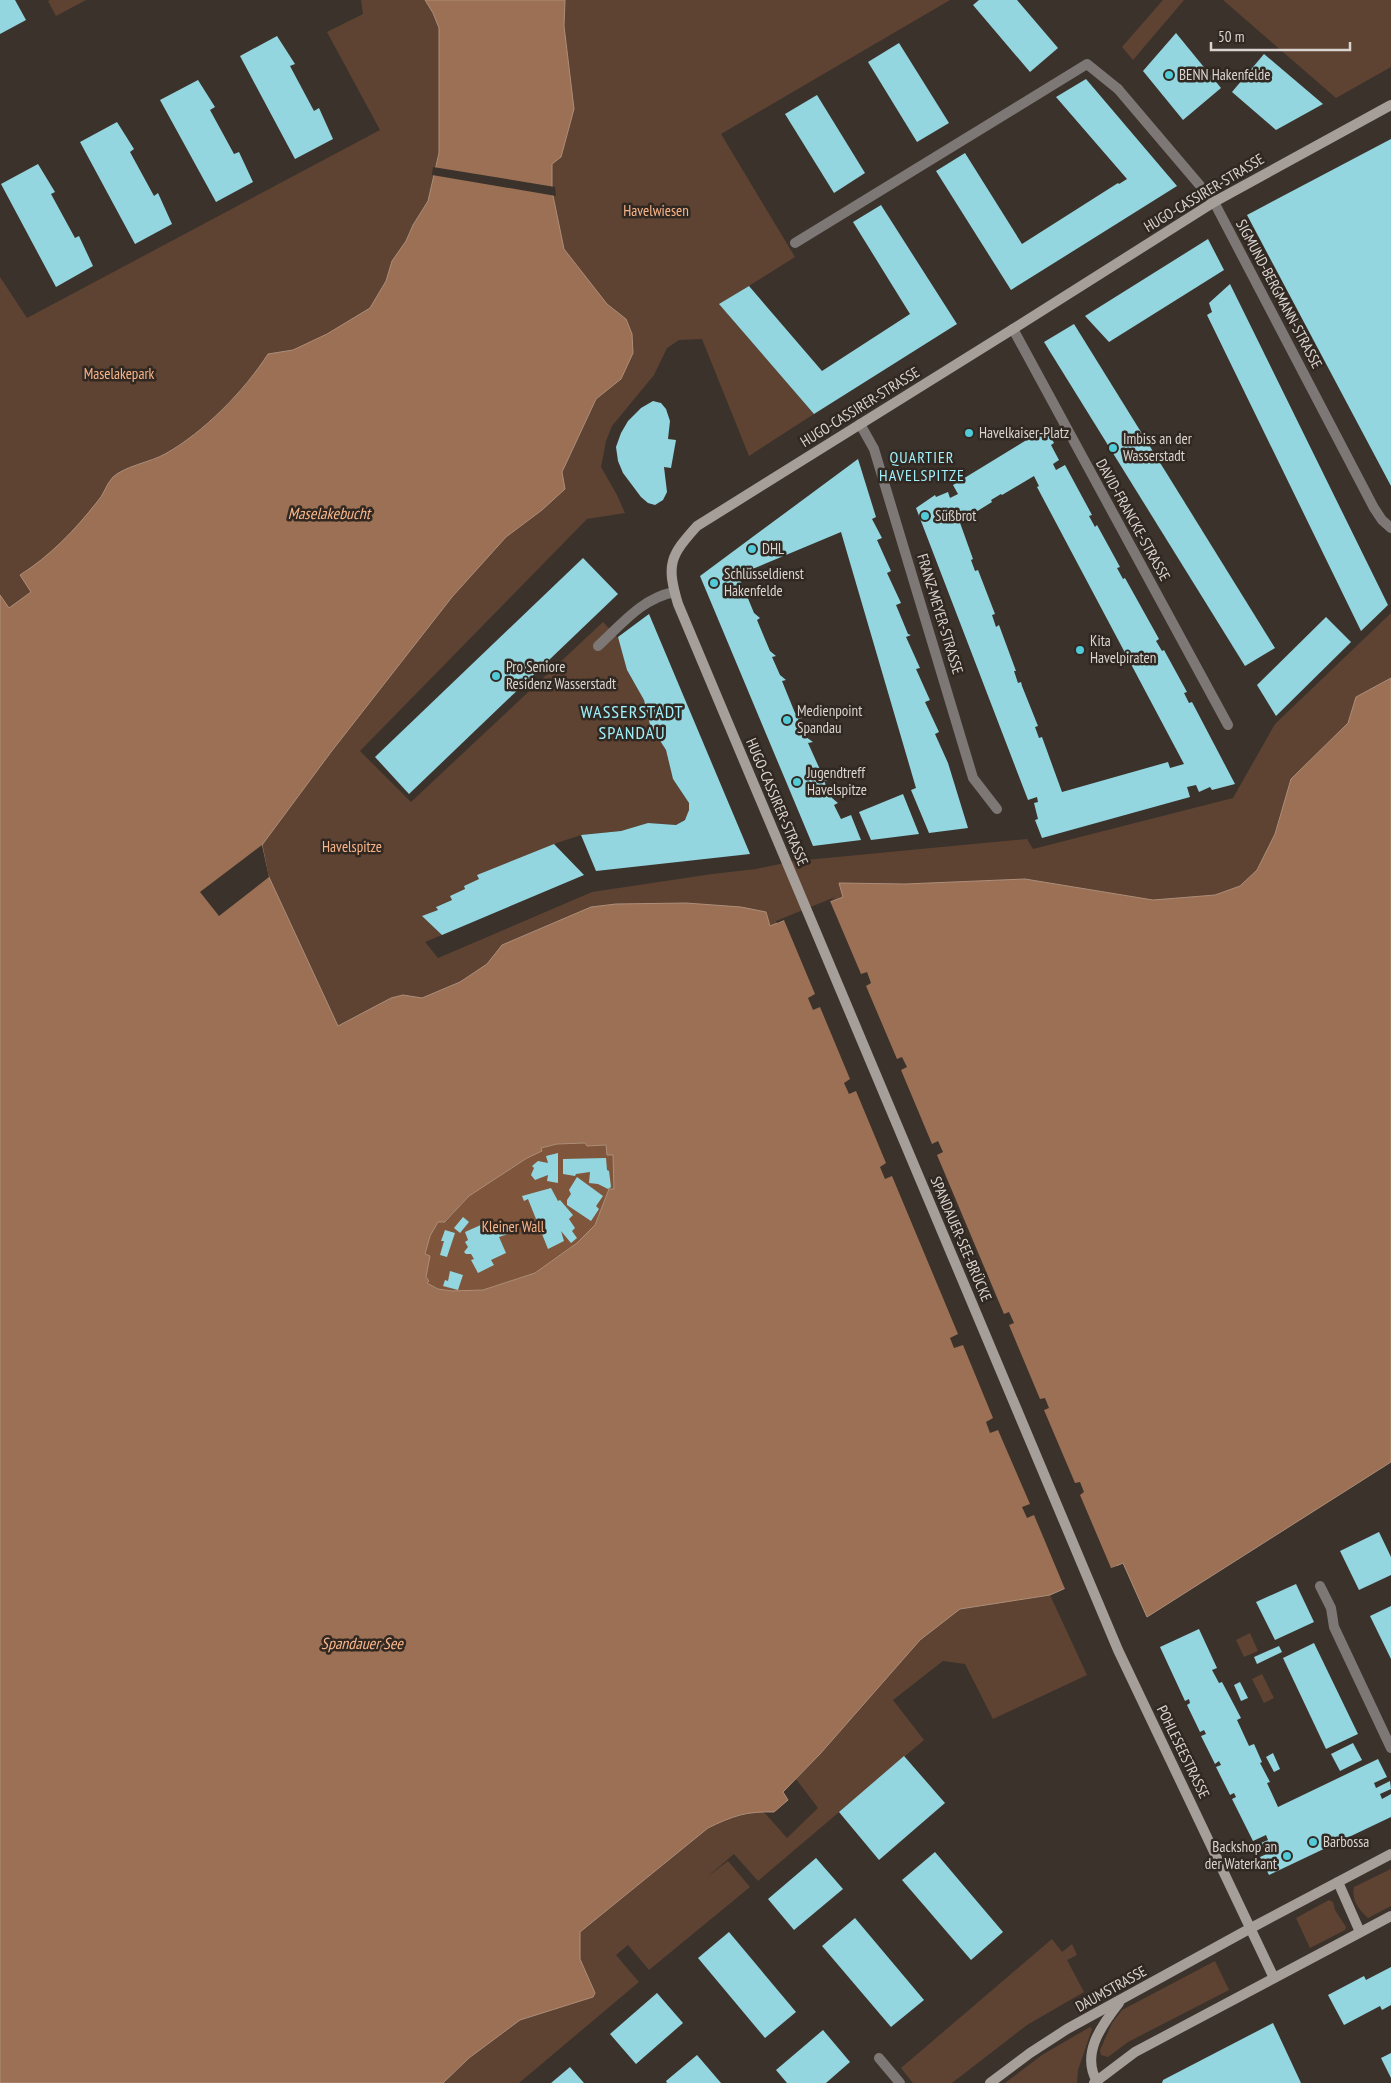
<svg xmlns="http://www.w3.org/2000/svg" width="1391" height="2083" viewBox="0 0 1391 2083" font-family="'PT Sans Narrow',sans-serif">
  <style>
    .green { fill: #5e4332 }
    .forest { fill: #7f563b }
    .water { fill: #9b7054; stroke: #ae8e79; fill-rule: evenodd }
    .pier { fill: #3b322c }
    .building { fill: #94d6df; fill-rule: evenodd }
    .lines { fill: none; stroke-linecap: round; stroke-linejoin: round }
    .lane { stroke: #7d7875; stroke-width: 10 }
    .street { stroke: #7d7875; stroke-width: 10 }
    .secondary { stroke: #a69e99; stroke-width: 10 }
    .poi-dot { fill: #52cbd9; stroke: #312822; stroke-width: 2 }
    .labels { text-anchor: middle; stroke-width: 5; stroke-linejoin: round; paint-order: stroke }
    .poi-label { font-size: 15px; fill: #dad4d0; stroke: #312822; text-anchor: start }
    .street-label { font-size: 15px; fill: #dad4d0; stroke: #312822 }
    .park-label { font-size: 15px; fill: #f8b489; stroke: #312822 }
    .neighbourhood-label { font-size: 16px; letter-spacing: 1px; fill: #a0f1fc; stroke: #312822 }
    .water-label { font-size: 16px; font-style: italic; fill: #f9b68a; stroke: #312822 }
    .quarter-label { font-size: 18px; letter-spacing: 1px; fill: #a0f1fc; stroke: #312822 }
  </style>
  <rect width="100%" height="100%" fill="#3b322c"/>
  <g class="green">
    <polygon points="50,0 86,0 56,16 48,1"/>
    <path d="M361,0H425L433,13L439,28V153L428,201L413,225L406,241L392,261L386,281L370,308L327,334L293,350L268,354C245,389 202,433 165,454C151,462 125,466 113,477C106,484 104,495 98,502C75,530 50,556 20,575L32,592L9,608L0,595V277L27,318L380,130L327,32L363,14Z"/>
    <polygon points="565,0 950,0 721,134 795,257 720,304 814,414 749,456 702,339 679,340 667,348 654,375 612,426 606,441 601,467 617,495 625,513 587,519 360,751 411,802 603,622 620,640 627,670 644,700 650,725 666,750 673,779 689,803 689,810 687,818 676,825 648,823 621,831 581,835 554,844 464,886 465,889 451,896 452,900 437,906 438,910 423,916 442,935 425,942 438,958 592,892 712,874 756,869 795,861 1027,839 1033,849 1233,798 1275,724 1391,613 1391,678 1356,697 1348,723 1291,779 1275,834 1257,870 1240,886 1215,895 1153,900 1025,879 905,884 840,883 844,897 770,926 763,913 741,907 616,904 592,907 502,945 487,964 460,982 422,998 403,995 391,998 338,1027 268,875 262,845 331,752 452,597 506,537 542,510 562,472 596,399 621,379 626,319 607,304 564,249 552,191 552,164 561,157 574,109 564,26"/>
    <polygon points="1163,0 1184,0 1133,60 1122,47"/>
    <polygon points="1223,0 1391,0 1391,67 1336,98"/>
    <polygon points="1050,1595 1087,1675 993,1719 965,1664 943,1661 893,1700 924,1740 758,1881 734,1854 707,1877 728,1861 750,1887 649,1970 628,1945 616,1955 639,1982 519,2083 443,2083 469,2058 520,2020 593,1997 595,1993 580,1959 580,1932 708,1828 726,1819 763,1811 787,1838 818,1808 796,1779 820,1754 920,1640 960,1609"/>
    <polygon points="1250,1633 1258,1651 1244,1657 1236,1640"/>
    <polygon points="1262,1674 1274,1698 1264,1703 1252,1679"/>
    <path d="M1391,1869V1906L1368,1918C1359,1910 1351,1900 1354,1887Z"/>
    <polygon points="1329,1900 1333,1902 1335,1910 1346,1927 1345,1930 1310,1948 1296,1918"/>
    <polygon points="1052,1939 1062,1952 1072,1944 1077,1955 1067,1960 1084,1992 1027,2025 952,2083 913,2083 901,2068"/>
    <polygon points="1215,1961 1229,1990 1128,2042 1108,2057 1101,2055 1100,2050 1112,2023 1122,2010"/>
    <polygon points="1090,2027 1092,2029 1078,2070 1077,2083 1005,2083 1042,2055"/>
  </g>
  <polygon class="forest" points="586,1143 587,1146 606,1145 614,1155 614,1189 609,1189 595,1225 577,1243 535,1273 483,1290 452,1292 438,1289 427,1283 426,1277 429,1257 425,1254 430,1236 438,1222 446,1222 469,1196 527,1158 541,1151 540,1148 557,1144"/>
  <path class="water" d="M425,0H565L564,26L574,109L561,157L552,164V191L564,249L607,304L626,319L632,334L633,353L621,379L596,399L562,472L565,489L542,510L506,537L452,597L331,752L262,845L268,875L338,1026L391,998L403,995L422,998L460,982L487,964L502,945L591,907L616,904L686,903L741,907L766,912L770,926L843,897L839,883L905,884L1025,879L1153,900L1215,895L1240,886L1257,870L1275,834L1291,779L1348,723L1356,697L1391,678V1462L1147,1617L1123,1563L1050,1595L960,1609L920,1640L820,1754L783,1792L788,1800L774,1812C748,1811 732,1816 708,1828L580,1932V1959L595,1993L593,1997L520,2020L469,2058L443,2083H0V595L9,608L31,592L20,575C50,556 75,530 97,502C104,495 106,484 113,477C125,466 151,462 165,454C203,433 245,390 268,354L293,350L327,334L370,308L386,281L392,261L406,241L413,225L428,201L439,153V28L433,13ZM585,1143L587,1146L606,1145L607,1155H613L614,1189H609L595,1225L577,1243L535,1273L483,1290L452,1291L438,1289L427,1283L429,1281L426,1277L430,1256L425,1254L430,1236L438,1222H445L469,1196L527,1158L542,1151L541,1148L557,1144Z"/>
  <g class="pier">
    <polygon points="433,167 555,187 556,196 432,175"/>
    <polygon points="262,845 269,877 219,916 200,892"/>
    <polygon points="835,897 830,901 861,974 867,972 871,983 866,986 897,1059 902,1057 907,1067 901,1070 932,1144 938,1141 943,1152 937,1155 1004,1314 1009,1312 1014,1323 1009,1325 1040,1399 1045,1398 1049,1408 1044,1410 1075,1483 1080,1482 1084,1492 1080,1495 1111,1568 1117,1566 1118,1568 1060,1594 1059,1592 1065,1589 1034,1515 1027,1518 1022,1507 1030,1504 998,1430 990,1433 986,1422 993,1418 963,1345 954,1348 950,1338 958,1334 892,1176 885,1179 880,1167 886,1163 856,1091 849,1094 844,1083 850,1079 820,1007 813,1010 808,998 815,994 784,920 777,923 776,921"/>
  </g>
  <g class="building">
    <polygon points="0,0 15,0 26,20 0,34"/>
    <polygon points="979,0 1017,0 1058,48 1030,72 973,5"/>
    <polygon points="1176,33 1221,88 1183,120 1143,71"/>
    <polygon points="277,36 295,64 290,66 314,111 319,108 333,139 295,159 240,56"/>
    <polygon points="899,43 949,123 917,142 868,62"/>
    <polygon points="1264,54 1323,104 1276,130 1232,92"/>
    <polygon points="1086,79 1177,186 1011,290 936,171 965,153 1022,244 1118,183 1119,184 1127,179 1056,97"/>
    <polygon points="198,80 215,107 210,110 234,154 239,152 253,182 216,202 160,100"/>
    <polygon points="817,95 865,173 834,193 785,114"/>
    <polygon points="117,122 134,149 130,152 154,196 158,193 172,224 135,244 80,142"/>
    <polygon points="1391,139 1391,486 1247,215"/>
    <polygon points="38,164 55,192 51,194 75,238 79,236 93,266 56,287 1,184"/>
    <polygon points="881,205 957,324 814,414 719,304 749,286 822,371 910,314 853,222"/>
    <polygon points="1208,239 1224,270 1109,342 1085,316"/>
    <polygon points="1230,284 1388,605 1361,631 1207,315 1212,312 1209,303"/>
    <polygon points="1074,324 1275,648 1245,666 1044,342"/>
    <polygon points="653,401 661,403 666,409 670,421 668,439 676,440 671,468 664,467 667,492 663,500 655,505 648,503 641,497 623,473 618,461 616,447 621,433 628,421 641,408"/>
    <path d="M1046,428L1054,443L1051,445L1059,460L1053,464L1056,470L1065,465L1092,515L1089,516L1095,527L1097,525L1120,567L1117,568L1123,579L1125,578L1159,639L1156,641L1162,651L1164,650L1187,692L1184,693L1189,703L1192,702L1235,784L1212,790L1210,787L1199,792L1196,785L1187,787L1190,797L1042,838L1035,820L1038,819L1034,803L1038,802L1037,797L1028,800L916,508L935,495L936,497L948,492L950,498L958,494L953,485ZM1034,476L1039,486L1037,487L1184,764L1170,768L1168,762L1062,792L1042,737L1039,738L1035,727L1038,726L1022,686L1021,682L1018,683L1014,671H1016L999,625L996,627L992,615L995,614L978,570L975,571L971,560L973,559L959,520L971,513V515L992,502L991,500L1001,494L1002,495Z"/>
    <polygon points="858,459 876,517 872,519 882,538 877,540 891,571 887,573 901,603 896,605 908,634 911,635 906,637 920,668 916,669 929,698 930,700 925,702 939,732 935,734 948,763 968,828 929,833 911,790 916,788 841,532 738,575 744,589 750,595 747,596 754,613 760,618 757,620 770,651 776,656 772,657 780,675 786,680 782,681 795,713 802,718 798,719 806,737 813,742 808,743 822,774 828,780 824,781 832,798 838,803 834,805 841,819 851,815 861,840 813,846 700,576"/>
    <polygon points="583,558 618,594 409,794 375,757"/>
    <polygon points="649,614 750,854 596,871 581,835 621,831 648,823 676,825 685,820 689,810 689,803 673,779 666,750 650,725 644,700 627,670 618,637"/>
    <polygon points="1326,617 1351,642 1276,716 1257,685"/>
    <polygon points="903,794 919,834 871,840 859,812"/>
    <polygon points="554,844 584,875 442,935 422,916 438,910 436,907 452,900 450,896 465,889 464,886 479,879 477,875"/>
    <polygon points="558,1153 558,1183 547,1181 548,1175 535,1180 531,1175 534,1168 532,1166 538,1161 548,1163 546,1156"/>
    <polygon points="606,1158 607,1170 609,1171 611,1187 608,1189 598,1184 589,1183 590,1172 576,1174 575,1176 563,1174 563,1159"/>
    <polygon points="577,1177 603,1196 596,1206 599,1209 591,1221 567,1205 567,1200 571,1194 569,1190"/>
    <polygon points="551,1188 558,1201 560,1200 573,1215 569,1219 575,1228 572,1231 577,1238 571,1243 561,1231 564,1241 548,1249 528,1199 524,1201 522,1196"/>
    <polygon points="463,1217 469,1222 460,1233 454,1228"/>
    <polygon points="492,1220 495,1227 504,1223 508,1234 499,1237 506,1253 491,1260 494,1265 478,1273 471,1260 474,1259 471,1254 466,1254 464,1252 468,1247 465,1242 468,1240 465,1232"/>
    <polygon points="445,1230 455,1233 447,1257 440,1255 444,1241 441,1241"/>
    <polygon points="450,1271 463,1275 458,1290 443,1286 445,1280 448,1281"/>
    <polygon points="1379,1532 1391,1557 1391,1575 1359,1590 1340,1551"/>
    <polygon points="1296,1584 1314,1622 1275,1640 1256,1602"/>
    <polygon points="1391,1606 1391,1659 1370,1616"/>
    <polygon points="1199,1629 1217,1668 1212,1670 1219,1683 1222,1682 1241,1718 1237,1720 1249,1746 1254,1744 1262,1762 1260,1763 1270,1782 1267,1783 1278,1807 1378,1759 1387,1777 1374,1783 1376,1788 1390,1781 1391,1789 1380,1794 1382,1799 1391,1794 1391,1817 1269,1875 1260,1857 1273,1851 1271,1846 1257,1853 1254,1846 1268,1840 1266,1835 1253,1841 1232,1799 1236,1797 1234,1793 1230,1795 1216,1767 1221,1765 1219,1761 1215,1764 1201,1736 1206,1734 1204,1730 1200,1732 1187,1705 1190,1703 1189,1699 1185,1701 1160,1647"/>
    <polygon points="1314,1643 1358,1734 1326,1749 1283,1658"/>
    <polygon points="1279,1646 1282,1652 1257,1664 1254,1657"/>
    <polygon points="1240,1682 1248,1698 1241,1701 1234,1685"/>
    <polygon points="1353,1743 1362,1760 1340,1771 1331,1754"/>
    <polygon points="1273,1753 1280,1769 1274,1772 1266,1757"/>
    <polygon points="904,1756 945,1803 879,1860 839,1812"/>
    <polygon points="935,1852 1003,1932 971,1960 902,1880"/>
    <polygon points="816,1858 843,1889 794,1930 768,1899"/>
    <polygon points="855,1918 924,2000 891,2027 822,1946"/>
    <polygon points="729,1932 796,2012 765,2038 698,1958"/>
    <polygon points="1391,1967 1391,2005 1382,2010 1380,2006 1344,2025 1328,1995 1364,1976 1366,1980"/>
    <polygon points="657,1993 683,2023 636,2064 610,2034"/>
    <polygon points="1273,2023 1301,2083 1162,2083 1163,2080"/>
    <polygon points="823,2030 850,2062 826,2083 787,2083 776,2070"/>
    <polygon points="1391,2053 1391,2078 1381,2058"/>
    <polygon points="697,2055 721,2083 667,2083 666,2081"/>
    <polygon points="570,2067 584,2083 551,2083"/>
  </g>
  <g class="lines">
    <g class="lane">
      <polyline points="795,243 1087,64 1118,89"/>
      <path d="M598,646C622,624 641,599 674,592"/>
      <polyline points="879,2058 900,2083"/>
    </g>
    <g class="street">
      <polyline points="1118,89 1214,202 1374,508 1382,520 1391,528"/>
      <polyline points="1013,329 1228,725"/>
      <polyline points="860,424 874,449 973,778 997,809"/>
      <polyline points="1320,1586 1331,1608 1334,1627 1391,1748"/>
    </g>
    <g class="secondary">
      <polyline points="1338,1882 1360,1932"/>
      <path d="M1274,1978L1118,1650L678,604C666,564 670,556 697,526L1013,329L1214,202L1391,105"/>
      <polyline points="990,2083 1030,2053 1067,2029 1251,1928 1391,1854"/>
      <polyline points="1094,2083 1135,2052 1391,1916"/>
      <path d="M1098,2083C1080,2055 1101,2026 1119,2003"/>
    </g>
  </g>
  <g class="poi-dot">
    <circle cx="1169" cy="75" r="5"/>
    <circle cx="969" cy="433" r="5"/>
    <circle cx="1113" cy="448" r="5"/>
    <circle cx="925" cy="516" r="5"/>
    <circle cx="752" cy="549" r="5"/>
    <circle cx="714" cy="583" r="5"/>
    <circle cx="1080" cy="650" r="5"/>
    <circle cx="496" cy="676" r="5"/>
    <circle cx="787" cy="720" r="5"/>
    <circle cx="797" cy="782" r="5"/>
    <circle cx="1313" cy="1842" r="5"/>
    <circle cx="1287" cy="1856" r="5"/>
  </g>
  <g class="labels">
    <g class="poi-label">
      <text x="1179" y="80">BENN Hakenfelde</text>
      <text x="979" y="438">Havelkaiser-Platz</text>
      <text x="1123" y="444">Imbiss an der<tspan x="1123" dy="17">Wasserstadt</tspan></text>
      <text x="935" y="521">Süßbrot</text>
      <text x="762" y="554">DHL</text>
      <text x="724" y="579">Schlüsseldienst<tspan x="724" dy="17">Hakenfelde</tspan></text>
      <text x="1090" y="646">Kita<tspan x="1090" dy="17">Havelpiraten</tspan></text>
      <text x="506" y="672">Pro Seniore<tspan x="506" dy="17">Residenz Wasserstadt</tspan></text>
      <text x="797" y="716">Medienpoint<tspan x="797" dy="17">Spandau</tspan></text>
      <text x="807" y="778">Jugendtreff<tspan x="807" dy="17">Havelspitze</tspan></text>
      <text x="1323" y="1847">Barbossa</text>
      <text x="1277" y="1852" text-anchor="end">Backshop an<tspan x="1277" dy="17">der Waterkant</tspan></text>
    </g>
    <g class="street-label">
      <text transform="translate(1204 193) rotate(-31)" y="5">HUGO-CASSIRER-STRASSE</text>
      <text transform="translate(1279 294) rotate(62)" y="5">SIGMUND-BERGMANN-STRASSE</text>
      <text transform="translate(860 407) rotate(-32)" y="5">HUGO-CASSIRER-STRASSE</text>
      <text transform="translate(1133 520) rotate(61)" y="5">DAVID-FRANCKE-STRASSE</text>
      <text transform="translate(940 614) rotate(73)" y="5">FRANZ-MEYER-STRASSE</text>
      <text transform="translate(777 802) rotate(67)" y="5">HUGO-CASSIRER-STRASSE</text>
      <text transform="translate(961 1239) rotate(67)" y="5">SPANDAUER-SEE-BRÜCKE</text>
      <text transform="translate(1183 1752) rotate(64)" y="5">POHLESEESTRASSE</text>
      <text transform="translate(1111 1989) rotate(-29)" y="5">DAUMSTRASSE</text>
    </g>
    <g class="park-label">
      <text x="656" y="216">Havelwiesen</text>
      <text x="119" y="379">Maselakepark</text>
      <text x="352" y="852">Havelspitze</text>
      <text x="513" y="1232">Kleiner Wall</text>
    </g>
    <g class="neighbourhood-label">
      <text x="922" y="463">QUARTIER<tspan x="922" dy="18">HAVELSPITZE</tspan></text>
    </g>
    <g class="water-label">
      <text x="329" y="519">Maselakebucht</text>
      <text x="362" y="1649">Spandauer See</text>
    </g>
    <g class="quarter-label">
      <text x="632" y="718">WASSERSTADT<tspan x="632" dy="21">SPANDAU</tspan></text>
    </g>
  </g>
  <path d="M1211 42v8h139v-8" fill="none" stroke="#dad4d0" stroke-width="2.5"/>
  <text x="1218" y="42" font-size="15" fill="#dad4d0" stroke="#312822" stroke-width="4" paint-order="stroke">50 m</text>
</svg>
